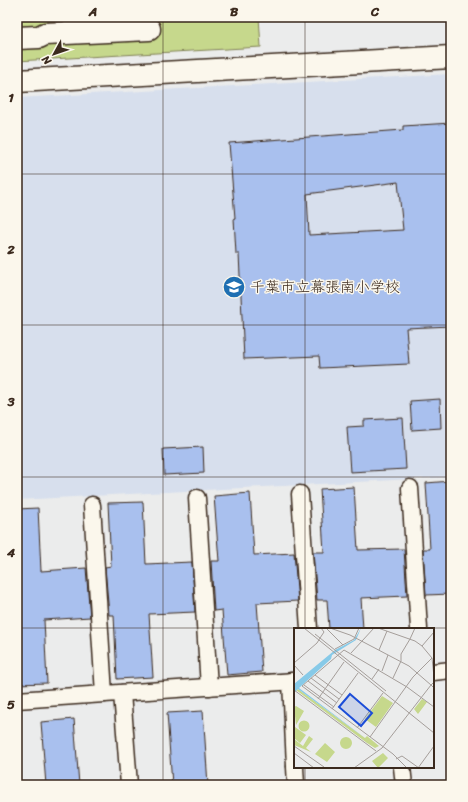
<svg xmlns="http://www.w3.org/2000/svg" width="468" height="802" viewBox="0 0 468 802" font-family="Sriracha,'Klee One',sans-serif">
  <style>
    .built { fill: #d7dfed }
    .green { fill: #c6d88c; stroke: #808155 }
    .building { fill: #a9c0ee; stroke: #3b2a1e; fill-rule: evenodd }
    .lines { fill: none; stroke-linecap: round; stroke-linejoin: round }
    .lane-casing { stroke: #3b2a1e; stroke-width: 19 }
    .street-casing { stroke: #3b2a1e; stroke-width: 25 }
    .lane { stroke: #fbf7ec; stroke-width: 16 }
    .street { stroke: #fbf7ec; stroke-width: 22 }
    .grid { fill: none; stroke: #3b2a1e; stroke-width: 1; stroke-opacity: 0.55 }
    .labels { text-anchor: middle; stroke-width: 3; stroke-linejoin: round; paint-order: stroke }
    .poi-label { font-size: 15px; fill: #3b2a1e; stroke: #fbf7ec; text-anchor: start }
    .inset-road { fill: none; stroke: #a59e9a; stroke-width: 1 }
    .view { fill: #1d4ed8; fill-opacity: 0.15; stroke: #1d4ed8; stroke-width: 2 }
    .inset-edge { fill: none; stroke: #3b2a1e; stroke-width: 2 }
    .neatline { fill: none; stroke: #3b2a1e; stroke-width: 1.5 }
    .grid-label { font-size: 13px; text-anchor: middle; font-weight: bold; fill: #3b2a1e }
  </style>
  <rect width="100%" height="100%" fill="#ebecec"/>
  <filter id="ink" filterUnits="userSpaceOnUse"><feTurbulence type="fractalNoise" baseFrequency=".025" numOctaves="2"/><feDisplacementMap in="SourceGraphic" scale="8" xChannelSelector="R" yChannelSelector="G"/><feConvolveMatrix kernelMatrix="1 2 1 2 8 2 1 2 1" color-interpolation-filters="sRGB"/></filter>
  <g filter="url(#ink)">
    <polygon class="built" points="451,74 451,477 17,500 17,98"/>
    <polygon class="green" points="17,17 259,17 261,47 17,61"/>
    <g class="building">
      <path d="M451,123V326L406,328L409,364L320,368L319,356L244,359L239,254H236L234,218H235L229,143L403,130V126ZM398,182L403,230L309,235L307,194Z"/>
      <polygon points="440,399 441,428 412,430 410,401"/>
      <polygon points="403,418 406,469 350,472 347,427 364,426 364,420"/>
      <polygon points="203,447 204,473 164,475 163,449"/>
      <polygon points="451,481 451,594 426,595 423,549 430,549 426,483"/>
      <polygon points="354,487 358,550 404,549 407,596 361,598 363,629 329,629 327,600 317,600 313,552 324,552 320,489"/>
      <polygon points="250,493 254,555 294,553 298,601 257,603 262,672 227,675 222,610 214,611 211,561 219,561 214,496"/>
      <polygon points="143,502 146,564 192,562 195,612 149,614 153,677 117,679 114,615 109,615 105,567 111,566 108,503"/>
      <polygon points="38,508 41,571 86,568 90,617 44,620 47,683 17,684 17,509"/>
      <polygon points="203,711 208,785 172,785 167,713"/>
      <polygon points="74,719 79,785 46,785 41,722"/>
    </g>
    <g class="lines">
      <g class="lane-casing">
        <g id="lane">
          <polyline points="410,488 419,629"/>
          <polyline points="300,494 309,629"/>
          <polyline points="197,498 209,687"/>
          <polyline points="92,505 104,694"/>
          <polyline points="433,672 451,670"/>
          <polyline points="291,681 295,766"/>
          <polyline points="122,693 129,785"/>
          <polyline points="17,700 295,681"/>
          <polyline points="295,767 296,785"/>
          <polyline points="402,767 404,785"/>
        </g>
      </g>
      <g class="street-casing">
        <g id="street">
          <polyline points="17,38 39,37 45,34 149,29"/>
          <polyline points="17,81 451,57"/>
        </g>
      </g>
      <use href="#lane" class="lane"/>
      <use href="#street" class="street"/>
    </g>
  </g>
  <path class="grid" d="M163,17V785M305,17V629M17,174H451M17,325H451M17,477H451M17,628H451M305,767V785"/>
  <defs>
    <g id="school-disc" transform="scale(1.15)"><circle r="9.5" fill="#1f6fb2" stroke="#fbf7ec"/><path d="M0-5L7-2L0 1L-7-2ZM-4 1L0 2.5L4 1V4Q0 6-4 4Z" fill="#fff"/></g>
  </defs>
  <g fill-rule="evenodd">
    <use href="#school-disc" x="234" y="287"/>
  </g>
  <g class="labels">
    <g class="poi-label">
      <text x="250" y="292">千葉市立幕張南小学校</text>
    </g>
  </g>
  <g transform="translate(294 628)">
    <rect width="140" height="140" fill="#ebecec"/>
    <path d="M4,61L71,110L73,108L85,118L81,120L73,115L2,62ZM88,68L99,75L82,99L71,91ZM128,71L133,74L124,86L120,81ZM2,78L10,83L2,97L0,79ZM4.5 98a5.5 5.5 0 1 1 11 0a5.5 5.5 0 1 1-11 0ZM1,99L12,107L6,115L0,110ZM15,108L19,111L12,120L17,124L0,117V111L9,118ZM46 115a6 6 0 1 1 12 0a6 6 0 1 1-12 0ZM31,115L41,124L33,134L21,126ZM89,125L94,130L84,140L78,133Z" fill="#c6d88c"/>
    <path d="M67,0L62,12L38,27L37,31L5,60L71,110L4,61L0,65V56L41,22L60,12Z" fill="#87cae8"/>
    <path class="inset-road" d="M10,0L140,105M32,0L49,17M36,0L56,7L115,38L137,57L140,54M84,0L121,13L128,18L138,30L140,49M21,6L92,63M26,10L30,4L27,0M116,11L121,0M128,18L140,4M41,21L60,11L65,0M85,22L93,3M57,25L80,0M0,35L23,15L26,10M0,37L9,47M88,43L94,27M21,47L48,67M17,50L45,71M99,50L107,33V26L116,11M78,51L85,41M14,53L43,75M10,57L40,79M0,62L82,123M24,71L50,34M38,81L64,45M63,100L89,65M76,109L119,49L138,30M0,118L30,139M0,125L20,140M102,131L108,128L125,140M60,140L88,120L137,57L140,60M113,140L99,126L8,58L50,22L113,59L140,79M124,140L140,118"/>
    <path class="view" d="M56,66L78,85L67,98L45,79Z"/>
    <rect width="140" height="140" class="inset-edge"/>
  </g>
  <rect width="468" height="802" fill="none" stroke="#fbf7ec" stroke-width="44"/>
  <g transform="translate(54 54) rotate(230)" stroke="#fbf7ec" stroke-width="3" paint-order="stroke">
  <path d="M0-3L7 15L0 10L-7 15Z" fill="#3b2a1e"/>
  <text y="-6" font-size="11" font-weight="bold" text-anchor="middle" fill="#3b2a1e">N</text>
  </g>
  <rect x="22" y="22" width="424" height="758" class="neatline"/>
  <g class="grid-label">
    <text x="93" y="16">A</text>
    <text x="234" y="16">B</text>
    <text x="375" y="16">C</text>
    <text x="11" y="102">1</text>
    <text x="11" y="254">2</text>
    <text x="11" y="406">3</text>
    <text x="11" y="557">4</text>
    <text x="11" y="709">5</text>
  </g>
</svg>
